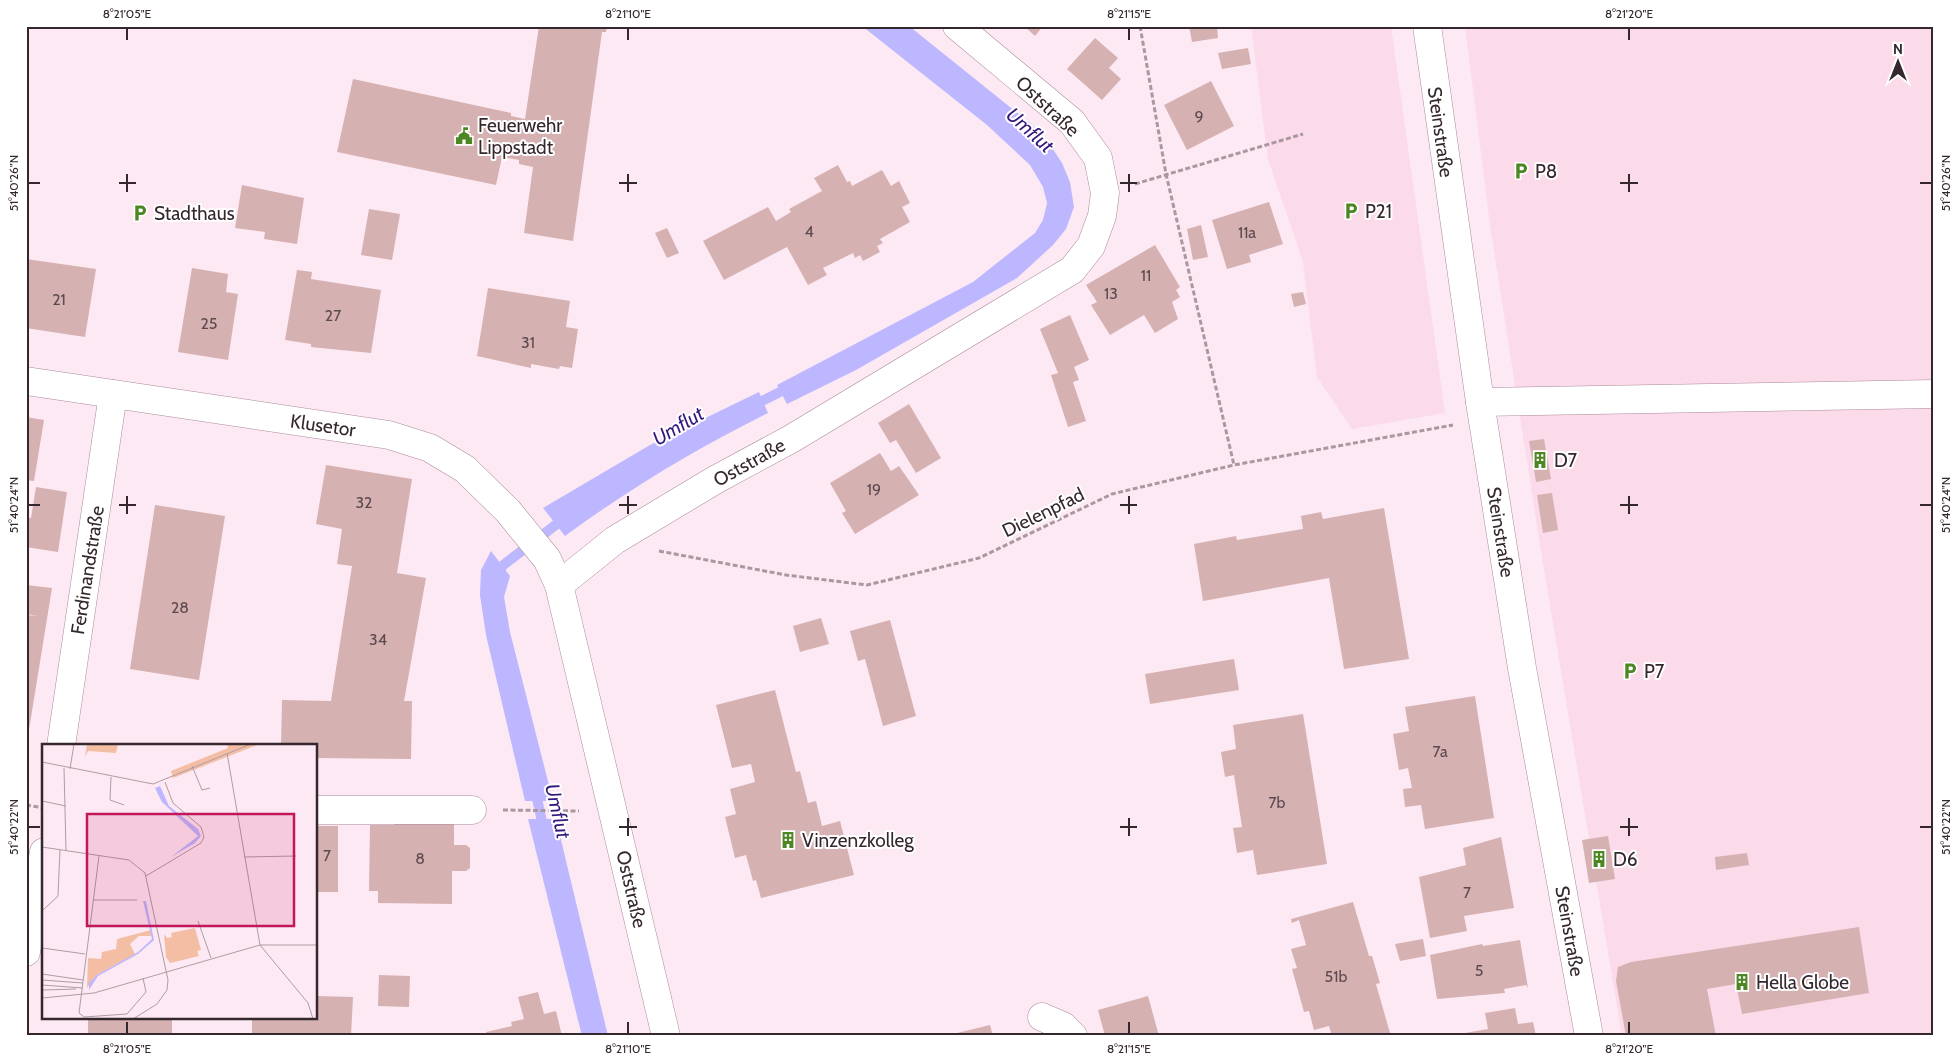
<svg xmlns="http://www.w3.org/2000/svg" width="1960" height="1062" viewBox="0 0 1960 1062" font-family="Cabin,sans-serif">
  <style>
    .built { fill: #fbdaea }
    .water { fill: #bcb7fe }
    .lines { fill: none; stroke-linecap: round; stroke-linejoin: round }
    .stream { stroke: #bcb7fe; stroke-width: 10 }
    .building { fill: #d6b1b2 }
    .minor-casing { stroke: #aa8b9a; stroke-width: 29 }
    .path { stroke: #a998a0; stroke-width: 3; stroke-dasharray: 5 2.5; stroke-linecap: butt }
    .minor { stroke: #fff; stroke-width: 28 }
    .ticks { fill: none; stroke: #34282e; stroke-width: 2 }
    .labels { text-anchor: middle; stroke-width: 4; stroke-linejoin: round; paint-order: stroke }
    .number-label { font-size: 16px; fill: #5c4a4f }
    .street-label { font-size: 19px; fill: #34282e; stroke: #fff }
    .poi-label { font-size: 19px; fill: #34282e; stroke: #fff; text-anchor: start }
    .water-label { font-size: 20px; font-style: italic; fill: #35187d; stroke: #fff }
    .inset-road { fill: none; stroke: #ad9ca4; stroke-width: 1 }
    .view { fill: #c2185b; fill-opacity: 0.15; stroke: #c2185b; stroke-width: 2.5 }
    .inset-edge { fill: none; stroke: #34282e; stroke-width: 2.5 }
    .neatline { fill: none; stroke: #34282e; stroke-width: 2 }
    .ticks-label { font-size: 12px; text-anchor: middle; fill: #34282e }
  </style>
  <rect width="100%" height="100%" fill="#fde9f3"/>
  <g class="built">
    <polygon points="1251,26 1391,26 1445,413 1352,429 1317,377 1303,262 1268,159"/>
    <polygon points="1465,26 1934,26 1934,1036 1622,1036 1540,545 1490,225"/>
  </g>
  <g class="water">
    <polygon points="862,26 909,26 1030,123 1047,140 1062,163 1070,182 1074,207 1066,229 1053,245 1017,278 856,370 787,404 777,385 973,282 1035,233 1043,220 1047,203 1043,187 1030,165 987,125"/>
    <path d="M759,392L768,413C697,448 629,489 565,536L543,508L650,445Z"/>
    <polygon points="491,551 510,576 504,597 510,632 553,801 525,801 486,635 480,595 481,570"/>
    <polygon points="528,819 556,819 608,1036 582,1036"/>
  </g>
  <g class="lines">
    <g class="stream">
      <polyline points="752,406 792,386"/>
      <polyline points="498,578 502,566 566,517"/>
      <polyline points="535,789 544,831"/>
    </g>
  </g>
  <g class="building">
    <polygon points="539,26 607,26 606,32 602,32 573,241 524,233 533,167 519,164 519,160 502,157 496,185 337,152 353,79 511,113 511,116 525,119"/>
    <polygon points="1024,26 1043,26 1035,36"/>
    <polygon points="1189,26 1217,26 1218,38 1192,42"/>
    <polygon points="1095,38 1118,58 1109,68 1121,79 1102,100 1067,69"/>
    <polygon points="1248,48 1251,64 1222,69 1218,53"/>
    <polygon points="1211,81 1234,126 1187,150 1164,105"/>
    <polygon points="838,165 847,182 850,181 852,186 882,170 891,186 899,181 910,203 902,207 910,222 880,239 883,243 877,246 880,252 863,261 860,255 855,258 853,253 823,268 827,275 808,285 787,247 724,280 703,241 768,207 776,221 791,212 789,209 822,191 814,178"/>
    <polygon points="242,185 304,198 297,244 264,239 265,232 235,228"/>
    <polygon points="1269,202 1283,244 1249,255 1251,262 1227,269 1212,220"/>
    <polygon points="369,209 400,214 392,260 361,255"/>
    <polygon points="1201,225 1208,257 1193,260 1187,229"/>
    <polygon points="667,228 679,253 667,258 655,233"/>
    <polygon points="1155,245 1180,287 1176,290 1180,297 1172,302 1178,319 1155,333 1144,315 1110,335 1091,305 1097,302 1086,285"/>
    <polygon points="26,259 96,269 85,337 26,328"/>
    <polygon points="192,268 228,274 226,292 238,294 228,360 178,352"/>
    <polygon points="297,270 312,272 311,279 381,290 371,353 311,347 311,344 285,340"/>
    <polygon points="488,288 570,301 566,327 578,329 572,368 560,366 559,369 531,364 531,368 477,356"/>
    <polygon points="1303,292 1306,304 1294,307 1291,294"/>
    <polygon points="1070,315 1089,360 1074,367 1079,380 1073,382 1086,421 1068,427 1051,375 1058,373 1040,329"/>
    <polygon points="909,404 941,458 916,473 896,440 890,443 878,423"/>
    <polygon points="26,417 44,420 34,481 26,480"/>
    <polygon points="1544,439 1551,479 1536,482 1529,441"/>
    <polygon points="880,453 891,471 899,466 919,495 855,534 842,513 846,511 830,483"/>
    <polygon points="326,465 412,479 397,573 426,578 404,701 412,701 411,759 316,758 316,746 281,746 282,700 331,701 352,566 337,564 342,529 316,524"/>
    <polygon points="36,487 67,492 58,552 26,547 26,517 31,518"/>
    <polygon points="1552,493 1558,530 1543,533 1537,495"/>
    <polygon points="155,505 225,516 199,680 130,669"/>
    <polygon points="1384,508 1409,659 1344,669 1329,578 1203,601 1194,544 1236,536 1237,540 1303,529 1301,516 1321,512 1323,519"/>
    <polygon points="26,585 52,588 27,742 26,615 38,616 26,614"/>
    <polygon points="821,618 829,644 800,652 793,626"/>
    <polygon points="890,620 916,716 883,726 865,659 858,661 850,631"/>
    <polygon points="1234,659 1239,690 1150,704 1145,674"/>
    <polygon points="775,690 796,772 800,771 808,803 816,801 822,826 840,821 854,875 761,898 756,880 753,881 746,855 735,858 725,817 736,814 730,789 755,782 751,764 732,768 716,705"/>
    <polygon points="1475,696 1494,818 1425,829 1421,805 1405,807 1403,789 1412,788 1408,768 1399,770 1393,734 1409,731 1405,707"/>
    <polygon points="1303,714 1327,864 1257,875 1253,850 1237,853 1233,828 1242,827 1234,775 1225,777 1221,752 1236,749 1233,725"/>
    <polygon points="395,817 454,819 454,845 466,845 470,848 470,868 466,871 452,871 452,904 378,903 378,891 369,891 370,825 394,825"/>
    <rect x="316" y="826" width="22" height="66"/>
    <polygon points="1608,836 1615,879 1589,883 1582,840"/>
    <polygon points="1501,837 1514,908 1464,916 1467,931 1430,938 1419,877 1466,865 1463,848"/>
    <polygon points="1747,853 1749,865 1716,870 1715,857"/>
    <polygon points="1353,902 1369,956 1372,956 1380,983 1376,984 1390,1033 1381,1036 1332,1036 1329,1026 1314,1030 1309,1011 1304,1012 1292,969 1297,968 1291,949 1306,945 1299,920 1292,923 1291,919"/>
    <polygon points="1859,927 1869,993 1742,1014 1736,984 1707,989 1716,1036 1626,1036 1616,981 1618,967 1631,962"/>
    <polygon points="1423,939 1426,956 1400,961 1395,944"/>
    <polygon points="1520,940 1528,988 1526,985 1504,989 1505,993 1437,999 1430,955 1482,944 1483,946"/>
    <polygon points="379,975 410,976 409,1007 378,1006"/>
    <polygon points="538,992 544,1014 556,1011 562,1036 487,1036 486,1032 512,1026 511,1022 524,1019 518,997"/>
    <polygon points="316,996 353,997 351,1036 252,1036 252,1018 316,1018"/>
    <polygon points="1148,996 1159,1036 1105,1036 1098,1010"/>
    <polygon points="1515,1008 1518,1024 1533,1022 1536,1036 1466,1036 1465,1033 1488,1029 1485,1013"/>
    <rect x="88" y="1018" width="84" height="18"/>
    <polygon points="990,1025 993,1036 949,1036 949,1035"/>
  </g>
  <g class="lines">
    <g class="minor-casing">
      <g id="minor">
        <polyline points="1427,26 1480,402 1522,668 1589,1036"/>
        <polyline points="26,381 389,435 430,448 465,469 508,511 547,559 559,585 666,1036"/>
        <polyline points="1480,402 1934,394"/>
        <polyline points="559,585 615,540 715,480 791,439 1072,270 1091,246 1102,216 1105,193 1098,158 1072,122 957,26"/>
        <polyline points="61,746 113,394"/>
        <polyline points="316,810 472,810"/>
        <polyline points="26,952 44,852"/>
        <polyline points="1042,1017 1063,1026 1073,1036"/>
      </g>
    </g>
    <g class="path">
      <polyline points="1140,26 1166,174 1234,465"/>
      <polyline points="1135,184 1303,134"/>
      <polyline points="659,551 786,575 867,585 979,558 1112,494 1234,465 1453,425"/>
      <polyline points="26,805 44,808"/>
      <polyline points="503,810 579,811"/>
    </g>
    <use href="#minor" class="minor"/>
  </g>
  <path class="ticks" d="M127,28V40M628,28V40M1129,28V40M1629,28V40M127,174V192M628,174V192M1129,174V192M1629,174V192M28,183H40M119,183H136M619,183H637M1120,183H1137M1620,183H1638M1920,183H1932M127,496V514M628,496V514M1129,496V514M1629,496V514M28,505H40M119,505H136M619,505H637M1120,505H1137M1620,505H1638M1920,505H1932M628,818V836M1129,818V836M1629,818V836M28,827H40M619,827H637M1120,827H1137M1620,827H1638M1920,827H1932M127,1022V1034M628,1022V1034M1129,1022V1034M1629,1022V1034"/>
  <defs>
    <g id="civic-bare" transform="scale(1.35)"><path d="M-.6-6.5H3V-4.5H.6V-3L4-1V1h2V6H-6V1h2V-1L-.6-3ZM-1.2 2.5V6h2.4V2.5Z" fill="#4c8724" stroke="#fff" stroke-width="2.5" paint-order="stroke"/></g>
    <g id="parking-bare" transform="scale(1.35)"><path d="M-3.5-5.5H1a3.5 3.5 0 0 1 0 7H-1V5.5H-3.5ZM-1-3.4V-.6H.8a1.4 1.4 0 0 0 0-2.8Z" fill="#4c8724" stroke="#fff" stroke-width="2.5" paint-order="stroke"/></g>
    <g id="building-bare" transform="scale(1.35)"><path d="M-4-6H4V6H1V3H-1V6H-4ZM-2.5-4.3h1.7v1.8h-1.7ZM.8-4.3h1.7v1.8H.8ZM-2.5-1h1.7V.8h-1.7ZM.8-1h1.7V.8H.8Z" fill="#4c8724" stroke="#fff" stroke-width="2.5" paint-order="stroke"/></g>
  </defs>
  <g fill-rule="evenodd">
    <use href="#civic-bare" x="464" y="136"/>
    <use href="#parking-bare" x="1521" y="171"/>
    <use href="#parking-bare" x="1351" y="211"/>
    <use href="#parking-bare" x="140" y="213"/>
    <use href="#building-bare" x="1540" y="460"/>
    <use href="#parking-bare" x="1630" y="671"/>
    <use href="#building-bare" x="788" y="840"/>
    <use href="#building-bare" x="1599" y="859"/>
    <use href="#building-bare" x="1742" y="982"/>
  </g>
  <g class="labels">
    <g class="number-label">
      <text x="1199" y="122">9</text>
      <text x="809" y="237">4</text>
      <text x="1247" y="238">11a</text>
      <text x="1146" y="281">11</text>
      <text x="1111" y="299">13</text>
      <text x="59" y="305">21</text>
      <text x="333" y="321">27</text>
      <text x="209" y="329">25</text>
      <text x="528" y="348">31</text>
      <text x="874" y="495">19</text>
      <text x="364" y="508">32</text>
      <text x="180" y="613">28</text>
      <text x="378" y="645">34</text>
      <text x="1440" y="757">7a</text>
      <text x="1277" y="808">7b</text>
      <text x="327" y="861">7</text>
      <text x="420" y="864">8</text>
      <text x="1467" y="898">7</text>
      <text x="1479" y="976">5</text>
      <text x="1336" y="982">51b</text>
    </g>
    <g class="street-label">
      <text transform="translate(1048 106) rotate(43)" y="7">Oststraße</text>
      <text transform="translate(1441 132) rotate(82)" y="7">Steinstraße</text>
      <text transform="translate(323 425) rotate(8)" y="7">Klusetor</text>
      <text transform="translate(749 462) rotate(-29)" y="7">Oststraße</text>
      <text transform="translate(1043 512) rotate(-26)" y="7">Dielenpfad</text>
      <text transform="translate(1501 532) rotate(81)" y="7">Steinstraße</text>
      <text transform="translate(87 570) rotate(-81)" y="7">Ferdinandstraße</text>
      <text transform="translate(632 889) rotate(77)" y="7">Oststraße</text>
      <text transform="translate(1570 931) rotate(80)" y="7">Steinstraße</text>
    </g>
    <g class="poi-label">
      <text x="478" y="132">Feuerwehr<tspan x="478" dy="22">Lippstadt</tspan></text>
      <text x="1535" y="178">P8</text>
      <text x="1365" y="218">P21</text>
      <text x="154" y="220">Stadthaus</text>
      <text x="1554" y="467">D7</text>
      <text x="1644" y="678">P7</text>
      <text x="802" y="847">Vinzenzkolleg</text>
      <text x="1613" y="866">D6</text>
      <text x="1756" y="989">Hella Globe</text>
    </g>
    <g class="water-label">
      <text transform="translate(1030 130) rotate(42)" y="7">Umflut</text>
      <text transform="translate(678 426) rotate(-31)" y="7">Umflut</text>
      <text transform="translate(558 811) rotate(77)" y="7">Umflut</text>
    </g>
  </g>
  <g transform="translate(42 744)">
    <rect width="275" height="275" fill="#fde9f3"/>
    <path d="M45,0H76L74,9L46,7L43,13ZM185,0H218L131,34L129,27L186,4ZM153,184L159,206L155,207L157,212L128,219L124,213L122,190L125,194L130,193L129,189ZM109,186L110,192H97L88,200L93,210L55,231L45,244L46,214L59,215L60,208L74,205L75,195Z" fill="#f4bea5"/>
    <path d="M118,42L127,62L156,85L159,92L153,99L129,113L156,92L120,58L113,44ZM101,157H104L112,196L96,210L56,232L47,246V239L55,231L96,208L110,195Z" fill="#bcb7fe"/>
    <path class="inset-road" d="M185,9L218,201L266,259L271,275M0,18L111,40L209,0M150,22L160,46L168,44M22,24L24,107M28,25L32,0M69,33L68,56L82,61M0,57L24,62M0,103L87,116L103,129L126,236L125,246L115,260L91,275M57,112L37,269L42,273L85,270L104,248L101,234M202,113L254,112M104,132L159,99L162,93L159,83L131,59L123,38M51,156H95M0,167L16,152L18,106M156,177L169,214M0,204L43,210M0,230L41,236M0,236L41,239M0,241L41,244M0,246L34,245M0,254L52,249L218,201H275"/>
    <path class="view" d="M45,70H252V182H45Z"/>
    <rect width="275" height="275" class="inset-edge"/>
  </g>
  <rect width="1960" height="1062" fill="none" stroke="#ffffff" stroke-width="55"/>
  <g transform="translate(1898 62)" stroke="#ffffff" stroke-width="4" paint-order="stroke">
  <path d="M0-4L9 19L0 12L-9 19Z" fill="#34282e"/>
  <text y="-8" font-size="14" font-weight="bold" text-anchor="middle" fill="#34282e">N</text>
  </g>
  <rect x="28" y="28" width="1904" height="1006" class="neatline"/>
  <g class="ticks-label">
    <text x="127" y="18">8°21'05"E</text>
    <text x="628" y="18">8°21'10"E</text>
    <text x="1129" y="18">8°21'15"E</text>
    <text x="1629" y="18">8°21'20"E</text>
    <text transform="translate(14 183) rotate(-90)" y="4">51°40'26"N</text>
    <text transform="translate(1946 183) rotate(-90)" y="4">51°40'26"N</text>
    <text transform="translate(14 505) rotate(-90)" y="4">51°40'24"N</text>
    <text transform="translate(1946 505) rotate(-90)" y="4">51°40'24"N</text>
    <text transform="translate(14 827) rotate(-90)" y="4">51°40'22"N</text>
    <text transform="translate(1946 827) rotate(-90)" y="4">51°40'22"N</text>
    <text x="127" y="1053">8°21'05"E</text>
    <text x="628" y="1053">8°21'10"E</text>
    <text x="1129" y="1053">8°21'15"E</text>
    <text x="1629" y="1053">8°21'20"E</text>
  </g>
</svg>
